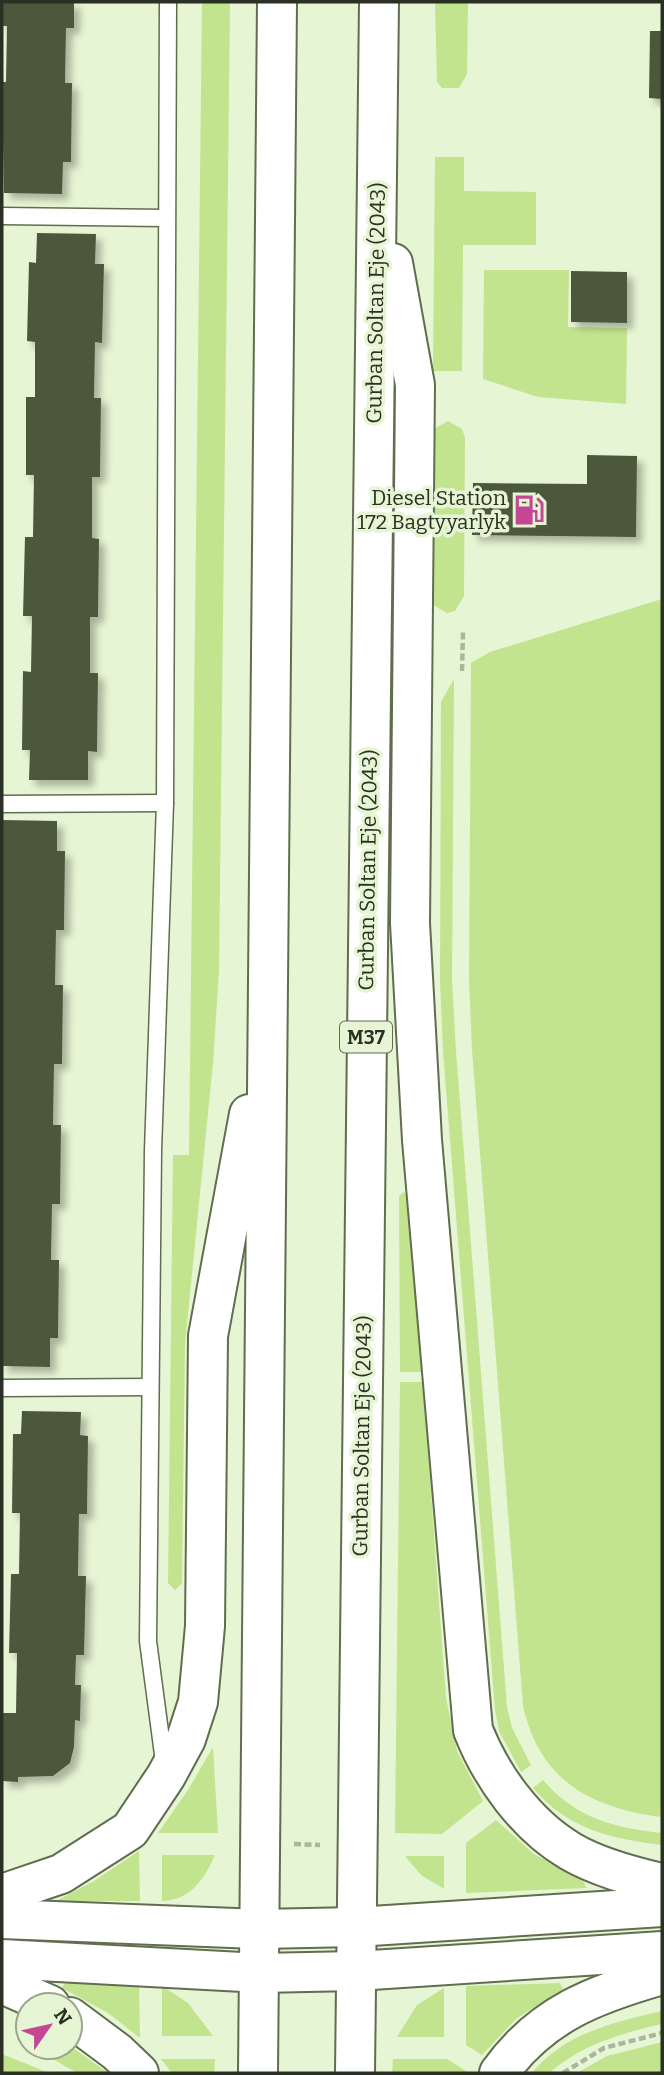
<svg xmlns="http://www.w3.org/2000/svg" width="664" height="2075" viewBox="0 0 664 2075" font-family="Bitter,serif">
  <style>
    .green { fill: #c2e48f }
    .building { fill: #4c583b; filter: url(#shadow) }
    .lines { fill: none; stroke-linecap: round; stroke-linejoin: round }
    .lane-casing { stroke: #616d4f; stroke-width: 19 }
    .secondary-casing { stroke: #616d4f; stroke-width: 42 }
    .highway-casing { stroke: #616d4f; stroke-width: 42 }
    .path { stroke: #abb79c; stroke-width: 4.5; stroke-dasharray: 7 3.5; stroke-linecap: butt }
    .lane { stroke: #fff; stroke-width: 16 }
    .secondary { stroke: #fff; stroke-width: 38 }
    .highway { stroke: #fff; stroke-width: 38 }
    .labels { text-anchor: middle; stroke-width: 7; stroke-linejoin: round; paint-order: stroke }
    .shield { fill: #e6f5d3; stroke: #626b58; stroke-width: 2 }
    .shield-label { font-size: 19px; font-weight: bold; fill: #2a3023 }
    .street-label { font-size: 21px; fill: #2a3023; stroke: #e6f5d3 }
    .poi-label { font-size: 21px; fill: #2a3023; stroke: #e6f5d3; text-anchor: end }
  </style>
  <defs>
    <filter id="shadow"><feDropShadow dx="6" dy="6" stdDeviation="3.5" flood-color="#0004"/></filter>
  </defs>
  <rect width="100%" height="100%" fill="#e6f5d3"/>
  <g class="green">
    <polygon points="202,2 230,2 219,971 213,1063 185,1344 182,1583 175,1590 168,1583 173,1155 189,1155"/>
    <polygon points="435,2 468,2 467,74 459,88 442,88 437,82"/>
    <polygon points="435,157 464,157 464,191 536,192 536,245 463,245 462,371 433,371"/>
    <polygon points="484,270 569,270 568,327 627,328 626,404 538,397 483,379"/>
    <polygon points="448,421 462,429 465,438 464,596 455,611 447,613 433,605 430,596 434,429"/>
    <path d="M662,591V1806L660,1817C590,1807 540,1781 523,1706L472,1050L469,981L471,663L490,652L662,599Z"/>
    <polygon points="454,679 452,980 456,1051 507,1707 512,1728 531,1765 521,1772 499,1731 495,1710 443,1051 440,981 441,702"/>
    <polygon points="404,1192 408,1197 422,1372 400,1372 399,1196"/>
    <polygon points="400,1382 423,1382 446,1698 457,1751 483,1801 442,1834 395,1833"/>
    <polygon points="213,1747 218,1833 158,1833 188,1790"/>
    <path d="M543,1780C575,1818 615,1828 662,1833V1845C612,1839 567,1829 533,1788Z"/>
    <polygon points="496,1820 534,1854 584,1882 586,1888 466,1893 466,1843"/>
    <polygon points="139,1851 140,1901 56,1901 94,1881"/>
    <path d="M162,1855H215C204,1880 190,1900 162,1901Z"/>
    <polygon points="405,1856 444,1856 444,1889 421,1875"/>
    <polygon points="65,1983 139,1983 140,2038 108,2013 62,1988"/>
    <polygon points="560,1983 563,1989 516,2019 482,2055 466,2045 466,1986"/>
    <polygon points="162,1986 188,2003 213,2036 162,2036"/>
    <polygon points="444,1988 444,2037 397,2037 417,2005"/>
    <path d="M662,2011V2024C619,2034 583,2044 549,2073H532C564,2033 615,2022 662,2011Z"/>
    <polygon points="662,2042 662,2073 577,2073 607,2056"/>
    <polygon points="70,2046 107,2072 77,2073 32,2047"/>
    <polygon points="2,2054 49,2073 2,2073"/>
    <polygon points="161,2059 215,2059 214,2073 172,2073"/>
    <polygon points="393,2059 447,2059 469,2073 392,2073"/>
  </g>
  <g class="building">
    <polygon points="2,2 74,2 74,28 66,28 65,83 72,83 71,162 63,162 62,194 4,193 2,82 6,82 7,26 2,26"/>
    <polygon points="650,31 662,31 662,99 649,98"/>
    <polygon points="37,233 96,234 95,264 104,264 102,343 95,342 94,398 101,398 100,477 92,477 92,538 99,539 98,617 90,617 90,673 98,673 97,752 88,751 88,780 29,780 30,750 22,750 23,671 31,672 32,616 23,616 25,537 33,537 34,475 26,475 26,397 35,397 35,342 27,341 29,262 36,263"/>
    <polygon points="571,271 627,272 627,323 571,322"/>
    <polygon points="587,455 637,456 636,537 472,535 473,483 587,484"/>
    <polygon points="2,820 57,821 57,851 65,851 64,930 56,930 55,985 63,985 62,1064 54,1064 53,1125 61,1125 60,1204 52,1204 51,1260 59,1260 58,1338 50,1338 50,1367 2,1366"/>
    <polygon points="22,1411 81,1412 80,1435 88,1436 87,1514 79,1514 78,1576 86,1576 84,1655 76,1655 75,1685 81,1685 80,1721 75,1720 74,1747 70,1763 53,1776 18,1777 18,1782 2,1781 2,1713 16,1713 17,1653 9,1653 11,1574 19,1574 20,1513 12,1513 13,1434 21,1434"/>
  </g>
  <g class="lines">
    <g class="lane-casing">
      <g id="lane">
        <polyline points="2,216 165,218"/>
        <polyline points="2,804 165,803"/>
        <polyline points="2,1388 150,1387"/>
        <polyline points="164,1762 148,1641 153,1151 165,803 168,2"/>
      </g>
    </g>
    <g class="secondary-casing">
      <g id="secondary">
        <polyline points="2,1919 259,1929 356,1927 662,1907"/>
        <polyline points="2,1959 259,1973 356,1971 662,1951"/>
      </g>
    </g>
    <g class="highway-casing">
      <g id="highway">
        <path d="M393,263L415,385L410,923L422,1140L473,1730C491,1776 526,1825 570,1851C597,1867 631,1876 662,1883"/>
        <polyline points="2,1894 61,1874 130,1830 166,1776 186,1739 198,1702 205,1626 208,1336 249,1114"/>
        <polyline points="2,1984 50,2005"/>
        <polyline points="70,2017 117,2052 139,2073"/>
        <polyline points="258,2073 277,2"/>
        <polyline points="355,2073 379,2"/>
        <path d="M499,2073C541,2014 595,1994 662,1975"/>
      </g>
    </g>
    <g class="path">
      <polyline points="462,671 463,632"/>
      <polyline points="294,1844 320,1845"/>
      <polyline points="563,2073 604,2048 662,2033"/>
    </g>
    <use href="#lane" class="lane"/>
    <use href="#secondary" class="secondary"/>
    <use href="#highway" class="highway"/>
  </g>
  <defs>
    <g id="fuel-bare" transform="scale(2.415)"><path d="M-5.5-6h7V0h2V4h1.3V-2.5L3-4.5l.8-.8L6-3V5H2.5V1h-1V6h-7ZM-4.2-4.7v3.2H.2V-4.7Z" fill="#c44694" stroke="#e6f5d3" stroke-width="2.5" paint-order="stroke"/></g>
  </defs>
  <g fill-rule="evenodd">
    <use href="#fuel-bare" x="529" y="510"/>
  </g>
  <g class="labels">
    <rect class="shield" x="340" y="1021.5" width="52" height="31" rx="5"/>
    <g class="shield-label">
      <text x="366" y="1044">M37</text>
    </g>
    <g class="street-label">
      <text transform="translate(376 303) rotate(-89)" y="7">Gurban Soltan Eje (2043)</text>
      <text transform="translate(368 870) rotate(-89)" y="7">Gurban Soltan Eje (2043)</text>
      <text transform="translate(362 1436) rotate(-89)" y="7">Gurban Soltan Eje (2043)</text>
    </g>
    <g class="poi-label">
      <text x="506" y="505">Diesel Station<tspan x="506" dy="24">172 Bagtyyarlyk</tspan></text>
    </g>
  </g>
  <rect width="664" height="2075" fill="none" stroke="#2a3023" stroke-width="7"/>
  <g transform="translate(49 2026) rotate(56)"><circle r="33" fill="#e6f5d3" stroke="#9ba68d" stroke-width="2"/>
  <path d="M0-5L12 26L0 18L-12 26Z" fill="#c44694"/>
  <text y="-10" font-size="19" font-weight="bold" text-anchor="middle" fill="#2a3023">N</text>
  </g>
</svg>
